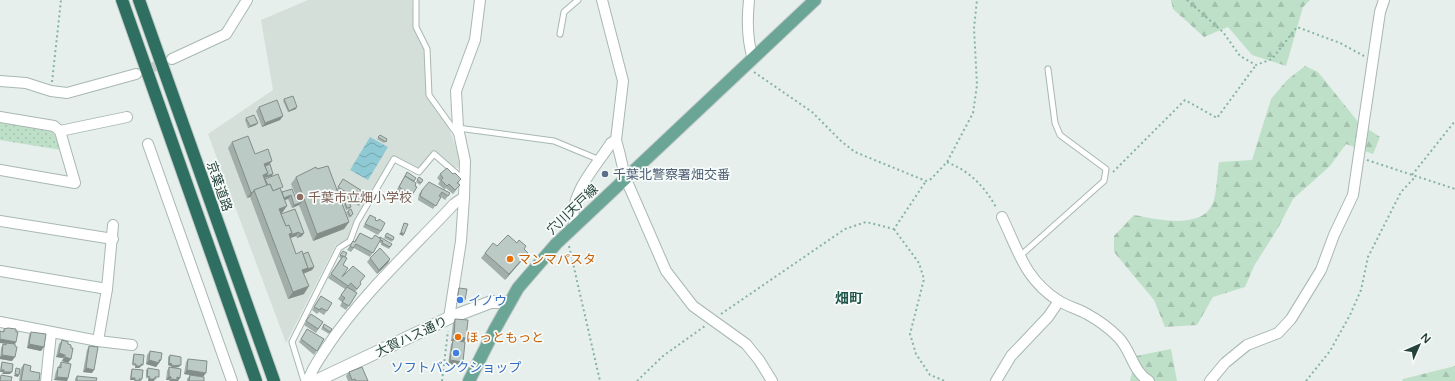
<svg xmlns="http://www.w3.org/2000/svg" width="1455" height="381" viewBox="0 0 1455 381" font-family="'Varela Round','Noto Sans JP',sans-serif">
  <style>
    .built { fill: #d4dfda }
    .forest { fill: url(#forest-firs) }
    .park { fill: url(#park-dots) }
    .water { fill: url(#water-waves) }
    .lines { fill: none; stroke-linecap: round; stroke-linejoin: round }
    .minor-tunnel { stroke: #bfccc8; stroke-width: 10; stroke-dasharray: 10 5; stroke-linecap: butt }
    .service-casing { stroke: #a8b8b2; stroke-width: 7 }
    .minor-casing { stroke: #a8b8b2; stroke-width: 12 }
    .tertiary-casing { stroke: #a8b8b2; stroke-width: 14 }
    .primary-casing { stroke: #c2cac8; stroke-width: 14 }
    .motorway-casing { stroke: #c2cac8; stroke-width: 14 }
    .path { stroke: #86b3a5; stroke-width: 2; stroke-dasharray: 2 3; stroke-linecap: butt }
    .service { stroke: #fff; stroke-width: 5 }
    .minor { stroke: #fff; stroke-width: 10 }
    .tertiary { stroke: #fff; stroke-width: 12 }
    .primary { stroke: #6aa596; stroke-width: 12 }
    .motorway { stroke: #2f6f62; stroke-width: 12 }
    .wall { fill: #a1aea9 }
    .shaded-wall { fill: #838d89 }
    .building { fill: #bbcac4; stroke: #838d89 }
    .service-dot { fill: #5c6f8a; stroke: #f7fbf9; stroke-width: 1.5 }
    .education-dot { fill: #8d6e63; stroke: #f7fbf9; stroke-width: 1.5 }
    .food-dot { fill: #e8710a; stroke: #f7fbf9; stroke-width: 1.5 }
    .shop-dot { fill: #3f7fe0; stroke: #f7fbf9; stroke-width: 1.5 }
    .labels { text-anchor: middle; stroke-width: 3.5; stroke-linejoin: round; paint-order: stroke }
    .service-label { font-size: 13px; fill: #4e5e75; stroke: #f7fbf9; text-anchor: start }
    .street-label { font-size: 13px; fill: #24423a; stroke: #f7fbf9 }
    .education-label { font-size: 13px; fill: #785e54; stroke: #f7fbf9; text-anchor: start }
    .food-label { font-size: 13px; fill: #c56008; stroke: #f7fbf9; text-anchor: start }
    .shop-label { font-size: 13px; fill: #366cbe; stroke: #f7fbf9; text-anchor: start }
    .neighbourhood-label { font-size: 14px; font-weight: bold; fill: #1f5548; stroke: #f7fbf9 }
  </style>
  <defs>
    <pattern id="forest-firs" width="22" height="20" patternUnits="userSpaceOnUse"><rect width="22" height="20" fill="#bfe0c8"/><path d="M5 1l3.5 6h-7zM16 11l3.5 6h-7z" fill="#a4c1ad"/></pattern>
    <pattern id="park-dots" width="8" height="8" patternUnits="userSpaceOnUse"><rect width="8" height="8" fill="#bfe0c8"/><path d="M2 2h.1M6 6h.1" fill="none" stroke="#a4c1ad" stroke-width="1.8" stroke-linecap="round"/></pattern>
    <pattern id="water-waves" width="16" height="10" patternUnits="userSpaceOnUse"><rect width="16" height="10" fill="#8ec9d4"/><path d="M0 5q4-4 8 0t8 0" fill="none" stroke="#74a5ad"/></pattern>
  </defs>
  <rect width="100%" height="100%" fill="#e6efeb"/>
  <polygon class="built" points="308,0 412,0 415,29 424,50 427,96 449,128 461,161 461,167 455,168 434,150 420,167 416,168 393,156 352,225 347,239 336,245 286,343 208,134 273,90 261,20"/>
  <g class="forest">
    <polygon points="1171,0 1310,0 1303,7 1286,66 1252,55 1228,27 1204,37 1173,9"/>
    <path d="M1305,66L1318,72L1359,123L1380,137L1373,154L1346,144L1330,166L1293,199L1278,228L1254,266L1245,287L1213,297L1197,325L1165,327L1154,300L1114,252V236L1134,215C1155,219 1200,230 1212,205C1217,196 1217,173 1219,162L1252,160L1271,99L1287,80Z"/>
    <polygon points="1171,349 1177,381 1130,381 1136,356"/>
    <polygon points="1455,366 1455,381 1402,381 1403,379"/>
  </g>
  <polygon class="park" points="0,121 51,131 56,137 61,150 0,140"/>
  <polygon class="water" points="370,137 388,147 368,180 350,170"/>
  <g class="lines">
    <polyline class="minor-tunnel" points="136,74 168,61"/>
    <g class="service-casing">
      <g id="service">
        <polyline points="416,0 416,27 427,49 429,95 457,134"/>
        <polyline points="560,34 564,12 578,0"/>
        <polyline points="458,128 554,141 600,160"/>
        <polyline points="1020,256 1104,181 1106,169 1060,135 1055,123 1048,69"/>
        <polyline points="304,381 292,342 339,248 350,241 357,222 394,159 419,172 434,154 465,181"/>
      </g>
    </g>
    <g class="minor-casing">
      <g id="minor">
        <polyline points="602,0 623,81 616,140 620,155 625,177 666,271 693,306 746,344 759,360 772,381"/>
        <path d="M749,0C747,19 747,40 753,59"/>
        <polyline points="172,59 226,34 247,0"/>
        <polyline points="0,81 26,83 51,91 67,93 136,74"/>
        <polyline points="0,117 54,126 60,131 127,117"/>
        <polyline points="148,144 232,381"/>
        <polyline points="0,170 75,183 60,131"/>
        <path d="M1002,217C1018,250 1025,280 1059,301C1067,306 1078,309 1087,314C1098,320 1109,328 1118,337C1132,351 1132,371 1149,381"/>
        <polyline points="0,221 113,239"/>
        <path d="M574,225C568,194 596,167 611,143L616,140"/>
        <polyline points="0,271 107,289"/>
        <polyline points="449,318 461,241 464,197"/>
        <polyline points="0,322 98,341 132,345"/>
        <polyline points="98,341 107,289 113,225"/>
        <polyline points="46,381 51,333"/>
        <path d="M308,381C312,368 320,358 327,347C362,294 411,250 454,204L464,197L465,161L458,128L456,91L475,40L480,0"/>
        <polyline points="996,381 1011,356 1048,317 1059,301"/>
        <polyline points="1210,381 1225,363 1247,345 1278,333 1291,319 1321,270 1334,235 1353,195 1380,12 1384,0"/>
      </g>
    </g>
    <g class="tertiary-casing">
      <polyline id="tertiary" points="316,381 449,318 491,302 509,302"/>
    </g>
    <g class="primary-casing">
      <polyline id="primary" points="469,381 495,329 518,288 556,244 815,0"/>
    </g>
    <g class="motorway-casing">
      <g id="motorway">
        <polyline points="122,0 256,381"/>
        <polyline points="139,0 274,381"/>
      </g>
    </g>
    <g class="path">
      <polyline points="1187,0 1223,32 1240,56 1256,65 1272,59 1297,27 1340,43 1364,56"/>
      <polyline points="754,72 812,112 842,142 855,152 926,181 931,179 947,162 973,113 977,85 974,28 977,0"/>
      <polyline points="52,82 61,0"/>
      <polyline points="1367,160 1455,189"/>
      <path d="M947,162C971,172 985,187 997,209"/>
      <polyline points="1113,172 1185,100 1217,118 1256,65"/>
      <polyline points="1412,175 1455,121"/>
      <polyline points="894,229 919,263 924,279 910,334 916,354 930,375 945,381"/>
      <polyline points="569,246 600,381"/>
      <polyline points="721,314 845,229 866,222 894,229 926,181"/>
      <polyline points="442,381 448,331"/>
      <polyline points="637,381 663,356 705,326"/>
      <polyline points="1306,381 1330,351 1350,315 1361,290 1368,257 1401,192 1416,176"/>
    </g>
    <use href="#service" class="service"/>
    <use href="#minor" class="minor"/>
    <use href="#tertiary" class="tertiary"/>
    <use href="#primary" class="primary"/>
    <use href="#motorway" class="motorway"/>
  </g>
  <g class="wall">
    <polygon points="284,99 296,109 288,112 283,101"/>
    <polygon points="259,107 283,116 280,120 262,127 256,111"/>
    <polygon points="246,118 256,125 248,128 245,120"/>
    <polygon points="380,135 387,139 384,143 377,139"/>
    <polygon points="232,142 255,154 269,164 272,176 264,178 265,180 265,179 281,190 282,192 292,189 296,199 297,198 291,184 296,177 317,169 337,189 343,179 367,194 359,206 338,192 349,222 344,229 313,241 299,205 292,208 288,199 285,200 282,213 281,213 281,214 304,233 302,236 297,238 296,236 290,238 296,254 303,254 314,267 312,270 304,274 304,294 288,299 250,197 247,198 228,148"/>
    <polygon points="407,172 413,181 415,186 417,187 409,199 396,191"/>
    <polygon points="440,174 458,184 457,189 453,194 446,188 444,190 450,193 445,200 441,197 433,209 418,200 419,194 422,190 444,189 438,184 440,181 437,178"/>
    <polygon points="419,177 423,180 420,185 416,182"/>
    <polygon points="345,203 351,207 350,209 346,210 344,205"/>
    <polygon points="348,211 352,216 349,218 346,212"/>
    <polygon points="370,215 375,220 381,231 378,235 363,227"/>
    <polygon points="360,233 372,239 375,235 392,244 389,249 381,245 381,243 379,242 370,257 354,248 351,252 347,250 353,241 354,242"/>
    <polygon points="387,233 394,237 392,242 384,238"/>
    <polygon points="497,246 524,250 524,258 505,280 481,258 485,253"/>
    <polygon points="343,251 345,257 343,265 342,277 365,276 360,282 359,287 355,292 357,293 346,310 340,306 342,302 338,299 345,289 328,278 341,258 339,257"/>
    <polygon points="370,258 390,259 388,263 377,274 367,262"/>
    <polygon points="459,288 464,302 456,304 458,290"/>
    <polygon points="321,296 332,303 324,315 319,312 317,314 312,310"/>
    <polygon points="311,314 323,322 316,333 304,325"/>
    <polygon points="455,319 464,342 463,362 460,365 448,364 451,344 453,341 451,341 453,323"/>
    <polygon points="324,324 332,329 329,334 321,329"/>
    <polygon points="4,329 16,332 16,342 15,344 12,361 0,359 1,348 3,344 5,345 6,344 3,331"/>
    <polygon points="307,329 324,339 314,355 299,342"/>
    <polygon points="31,332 41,351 27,348 29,335"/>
    <polygon points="62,340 68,344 71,348 71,359 68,363 62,361 63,358 56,357 59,344"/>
    <polygon points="89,346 92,373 83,372 87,350"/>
    <polygon points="150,351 161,360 156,367 146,364 147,355"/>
    <polygon points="134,354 143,365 139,368 135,368 135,366 132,365 133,356"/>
    <polygon points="170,355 179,367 172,368 178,381 169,381 169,380 166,380 167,371 169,367 171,368 171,366 168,365 168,357"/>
    <polygon points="188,359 203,377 204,381 187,381 187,379 190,375 184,374 186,362"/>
    <polygon points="2,362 10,374 2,374 3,372 0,372 1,364"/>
    <polygon points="61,362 68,378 67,381 54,380 56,371"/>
    <polygon points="24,364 30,371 39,381 19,381 21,368"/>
    <polygon points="148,368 157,379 148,381 148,378 146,378 146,370"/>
    <polygon points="132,369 142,379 141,381 134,381 134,380 130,380 131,371"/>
    <polygon points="349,372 368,381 348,381 346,376"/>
    <polygon points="77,376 96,381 75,381 75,379"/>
  </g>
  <g class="shaded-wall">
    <polygon points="297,107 296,109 288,112 289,111"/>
    <polygon points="283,116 280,120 262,127 265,123"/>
    <polygon points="258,123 256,125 248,128 250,126"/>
    <polygon points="272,161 268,166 263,168 264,164"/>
    <polygon points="268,173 264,179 263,175"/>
    <polygon points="273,174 272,176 264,178 266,176"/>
    <polygon points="254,191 250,197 247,198 251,193"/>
    <polygon points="291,195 288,199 278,202 281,199"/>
    <polygon points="302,202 299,205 292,208 294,205"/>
    <polygon points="287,206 282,213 274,216 279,209"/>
    <polygon points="349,222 344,229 313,241 317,234"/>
    <polygon points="299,232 296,236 288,239 289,234"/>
    <polygon points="401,232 404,234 403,236 399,234"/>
    <polygon points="304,233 302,236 297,238 300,234"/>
    <polygon points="528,253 524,258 505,280 509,274"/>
    <polygon points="390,259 388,263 377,274 379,270"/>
    <polygon points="314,267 312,270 304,273 303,275 302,270 308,268"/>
    <polygon points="309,286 304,294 288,299 293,292"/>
    <polygon points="465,300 464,302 456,304 457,302"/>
    <polygon points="454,337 466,338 464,342 451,341"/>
    <polygon points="0,339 16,342 14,345 6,343 6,344 0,343"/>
    <polygon points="29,344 44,347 41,351 27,348"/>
    <polygon points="59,353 65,355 63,358 56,357"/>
    <polygon points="2,355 15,357 12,361 0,359 0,357"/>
    <polygon points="65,357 71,359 68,363 62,361"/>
    <polygon points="149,360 161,360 156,367 146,364"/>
    <polygon points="450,360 463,362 460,365 448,364"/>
    <polygon points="169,363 172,364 171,366 168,365"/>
    <polygon points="181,365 179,367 171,368 172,366"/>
    <polygon points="136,366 141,366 139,368 135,368"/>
    <polygon points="86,368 94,370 92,373 83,372"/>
    <polygon points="1,370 4,370 3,372 0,372"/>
    <polygon points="187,370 206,373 203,377 184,374"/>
    <polygon points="4,372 12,372 10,374 2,374"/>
    <polygon points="15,374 19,375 18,377 14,376"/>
    <polygon points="169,376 171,377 169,380 166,380"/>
    <polygon points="57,377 68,378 67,381 54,380"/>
    <polygon points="177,377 180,378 178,381 170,381 171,379"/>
    <polygon points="131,378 135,378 134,380 130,380"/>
    <polygon points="149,379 155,379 154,381 148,381"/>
  </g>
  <g class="building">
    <polygon points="293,96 297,107 289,111 284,99"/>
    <polygon points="277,100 283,116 265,123 259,107"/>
    <polygon points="254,115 258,123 250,126 246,118"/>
    <polygon points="380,135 387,139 386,142 378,137"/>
    <polygon points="248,136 255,154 268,149 272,161 264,164 268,173 263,175 267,186 254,190 254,191 251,193 232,142"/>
    <polygon points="270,164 273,174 266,176 268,173 265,166"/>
    <polygon points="328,166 349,222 317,234 296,177 316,167 317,169"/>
    <polygon points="447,168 453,174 455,173 461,179 457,183 460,185 455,190 449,184 447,186 441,180 443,178 440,174"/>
    <polygon points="407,172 416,178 414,181 405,176"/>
    <polygon points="278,174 283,187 273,191 270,184 268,185 265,179"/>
    <polygon points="405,176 416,183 415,186 417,187 412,195 399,187"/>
    <polygon points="419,177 423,180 421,183 417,180"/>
    <polygon points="343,179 367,194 362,202 338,187"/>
    <polygon points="429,182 450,193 448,196 442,192 439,196 441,197 436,206 420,196 422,190"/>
    <polygon points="270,184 273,191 280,188 287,206 279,209 286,226 289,225 292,233 289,234 296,254 302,251 308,268 302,270 309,286 293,292 254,190"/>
    <polygon points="292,189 296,199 300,197 302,202 294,205 291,195 284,198 282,192"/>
    <polygon points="349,201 351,207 347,208 345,203"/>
    <polygon points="295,209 304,233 300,234 299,232 290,235 292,233 289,225 286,226 281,214"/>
    <polygon points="351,209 353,214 350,216 348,211"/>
    <polygon points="370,215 376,218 375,220 378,221 379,219 385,223 381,231 365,224"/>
    <polygon points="404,223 408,224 404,234 401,232"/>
    <polygon points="360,233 372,239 375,235 381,239 373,253 356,244 353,248 350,246 353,241 355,242"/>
    <polygon points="387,233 394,237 393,240 385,236"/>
    <polygon points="508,235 517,243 519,240 526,246 524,249 528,253 509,274 485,253 493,243 497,246"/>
    <polygon points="380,237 392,244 390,247 382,243 383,241 380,240 381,239 379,238"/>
    <polygon points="380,248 390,259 379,270 370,258"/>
    <polygon points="343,251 347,253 345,257 340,255"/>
    <polygon points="308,252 314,267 307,269 308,268 303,254"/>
    <polygon points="343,256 347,258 343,265 348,268 342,277 353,266 365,276 360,282 361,284 357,289 351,283 348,286 331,274"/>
    <polygon points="347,287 357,293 349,306 342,302 345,298 341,295"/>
    <polygon points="459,288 467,289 465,300 457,302"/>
    <polygon points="321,296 332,303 327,311 321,308 320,310 314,307"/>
    <polygon points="311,314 323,322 318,329 306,321"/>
    <polygon points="455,319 468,320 466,338 454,337"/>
    <polygon points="324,324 332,329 330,332 323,327"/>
    <polygon points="8,328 16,329 16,332 18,332 16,342 0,339 0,331 4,332 4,329"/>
    <polygon points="307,329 324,339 317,351 301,339"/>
    <polygon points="31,332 46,334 44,347 29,344"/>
    <polygon points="62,340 68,342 68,344 71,345 71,348 73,348 71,359 65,357 65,355 59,353"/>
    <polygon points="453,340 465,342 463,362 450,360"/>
    <polygon points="6,343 15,344 15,346 17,347 15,357 2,355 3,344 6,345"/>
    <polygon points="89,346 98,347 94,370 86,368"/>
    <polygon points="150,351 162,353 161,360 159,360 159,363 149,360"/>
    <polygon points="134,354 144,355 143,365 141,364 141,366 136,366 136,364 133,364"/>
    <polygon points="170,355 181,357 181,365 172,366 172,364 169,363"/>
    <polygon points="188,359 207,361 206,373 187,370"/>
    <polygon points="2,362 13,364 12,372 4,372 4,370 1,370"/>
    <polygon points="61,362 71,364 68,378 57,377 58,367 61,368"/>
    <polygon points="24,364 31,366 30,371 40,373 39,381 21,381"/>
    <polygon points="169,367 181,369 180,378 177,377 177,380 171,379 171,377 169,376"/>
    <polygon points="362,367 368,381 356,381 355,379 352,380 349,372"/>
    <polygon points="16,368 20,369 19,375 15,374"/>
    <polygon points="148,368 159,370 159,377 155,377 155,379 149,379 150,377 147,376"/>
    <polygon points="132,369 143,370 142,379 139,379 139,381 135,380 135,378 131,378"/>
    <polygon points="1,375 12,377 11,381 0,381"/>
    <polygon points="190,375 204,377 204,381 189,381"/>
    <polygon points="77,376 97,378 96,381 77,381"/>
  </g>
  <circle class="service-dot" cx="605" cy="174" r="4"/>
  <circle class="education-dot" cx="300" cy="197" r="4"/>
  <g class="food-dot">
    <circle cx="510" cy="259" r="4"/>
    <circle cx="458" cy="337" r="4"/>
  </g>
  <g class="shop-dot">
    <circle cx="460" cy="300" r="4"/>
    <circle cx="456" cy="353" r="4"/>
  </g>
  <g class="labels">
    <g class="service-label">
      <text x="613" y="179">千葉北警察署畑交番</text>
    </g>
    <g class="street-label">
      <text transform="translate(220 186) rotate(71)" y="5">京葉道路</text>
      <text transform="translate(572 209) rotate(-44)" y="5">穴川天戸線</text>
      <text transform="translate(411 336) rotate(-25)" y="5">大賀ハス通り</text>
    </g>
    <g class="education-label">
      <text x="308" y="202">千葉市立畑小学校</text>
    </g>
    <g class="food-label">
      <text x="518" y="264">マンマパスタ</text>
      <text x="466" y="342">ほっともっと</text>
    </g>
    <g class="shop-label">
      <text x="468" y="305">イノウ</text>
      <text x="456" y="372" text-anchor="middle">ソフトバンクショップ</text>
    </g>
    <g class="neighbourhood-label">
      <text x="849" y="303">畑町</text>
    </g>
  </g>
  <g transform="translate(1419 345) rotate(45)" stroke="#f7fbf9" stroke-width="3" paint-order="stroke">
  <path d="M0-3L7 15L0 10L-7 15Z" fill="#24423a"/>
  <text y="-6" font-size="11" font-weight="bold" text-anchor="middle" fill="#24423a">N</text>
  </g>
</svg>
